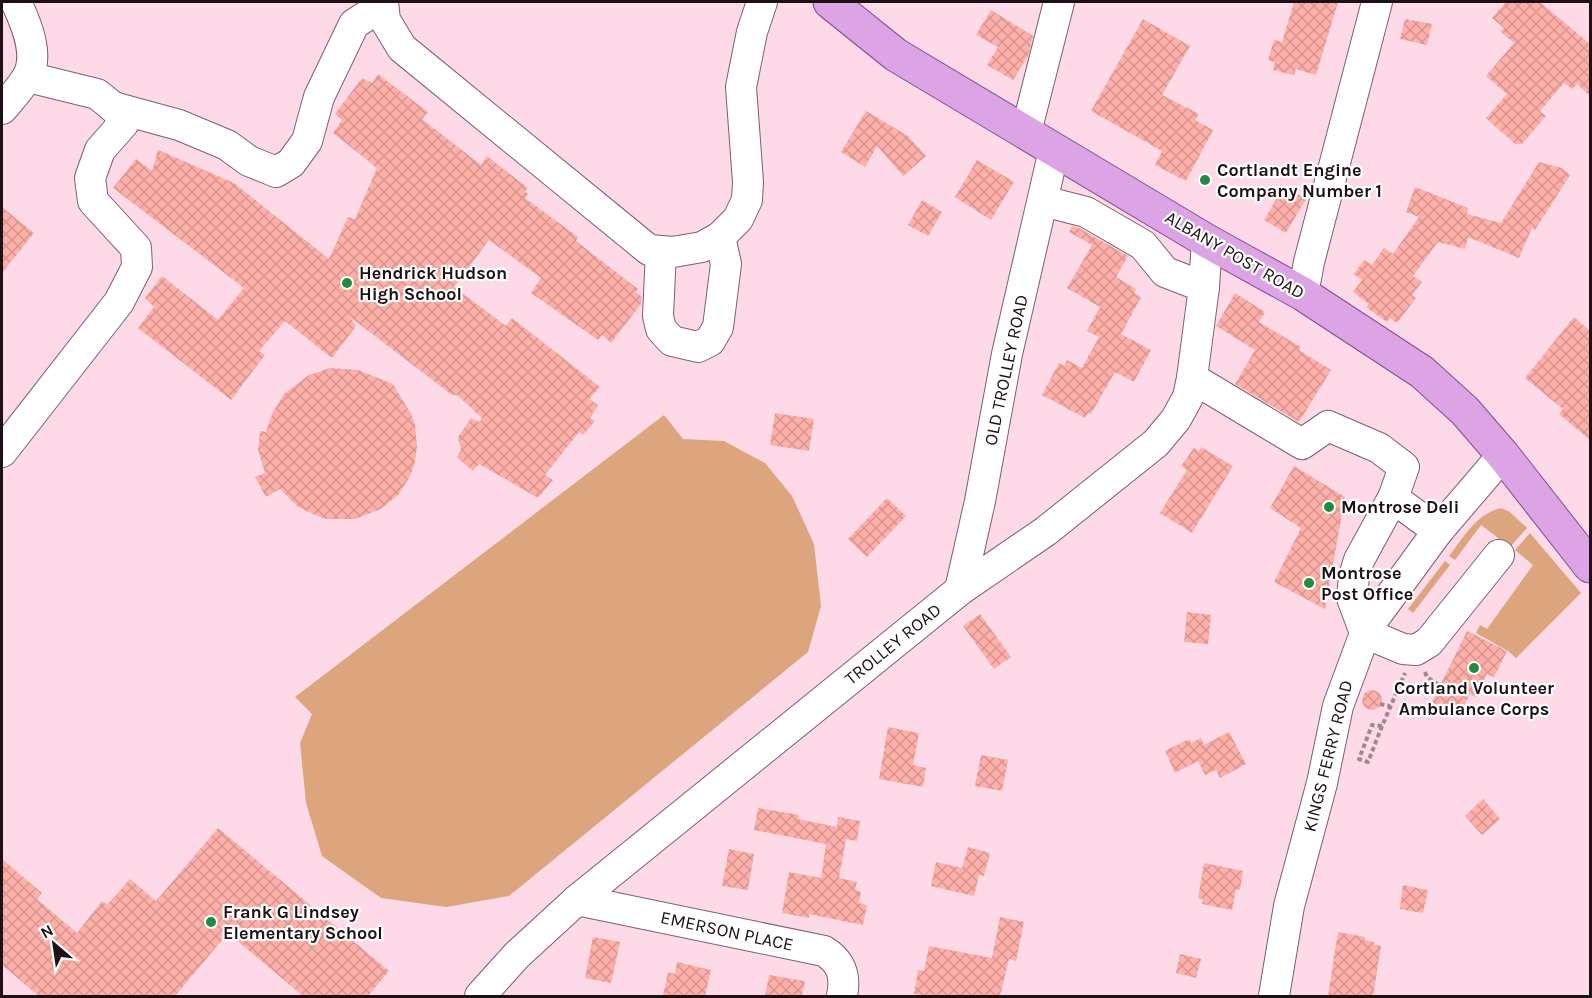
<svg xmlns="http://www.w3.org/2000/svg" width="1592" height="998" viewBox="0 0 1592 998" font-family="Karla,sans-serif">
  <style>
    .green { fill: #dda57e }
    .building { fill: url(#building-cross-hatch) }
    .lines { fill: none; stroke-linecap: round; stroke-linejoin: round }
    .minor-casing { stroke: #7f5f6b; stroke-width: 32 }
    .major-casing { stroke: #8a4990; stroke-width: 35 }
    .path { stroke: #a28791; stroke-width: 4; stroke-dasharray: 4.5 3; stroke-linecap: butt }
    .minor { stroke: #fff; stroke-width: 30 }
    .major { stroke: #dca4e4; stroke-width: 33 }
    .poi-dot { fill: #218b42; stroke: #fff; stroke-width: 2 }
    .labels { text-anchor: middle; stroke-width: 4.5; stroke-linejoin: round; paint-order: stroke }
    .poi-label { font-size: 18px; font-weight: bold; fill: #1d1116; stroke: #fff; text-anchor: start }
    .street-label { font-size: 18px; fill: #1d1116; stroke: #fff }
  </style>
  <defs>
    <pattern id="building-cross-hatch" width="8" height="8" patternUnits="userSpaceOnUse" patternTransform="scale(1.5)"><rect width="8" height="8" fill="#fdafa8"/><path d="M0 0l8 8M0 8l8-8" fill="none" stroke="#d89690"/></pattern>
  </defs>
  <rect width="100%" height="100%" fill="#fed9e7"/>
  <g class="green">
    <polygon points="664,415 683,439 724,441 765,463 792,496 814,544 821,606 808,652 509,896 446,907 381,898 322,856 306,803 300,743 312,714 295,697"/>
    <path d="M1501,508L1510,512L1527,528L1510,547L1481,525L1455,560L1449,556C1464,537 1476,514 1501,508Z"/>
    <polygon points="1530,533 1581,593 1516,658 1508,651 1476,633 1480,625 1487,629 1533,565 1515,550"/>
    <polygon points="1445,561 1450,565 1413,613 1408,609"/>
  </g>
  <g class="building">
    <polygon points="1294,2 1338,2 1316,75 1296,69 1294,75 1273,70 1275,62 1268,60 1274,40 1282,42"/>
    <polygon points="1506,2 1540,2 1590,44 1590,96 1577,84 1572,89 1564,83 1540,111 1546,116 1522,144 1515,144 1486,118 1507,94 1486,76 1514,43 1500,31 1504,28 1492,18"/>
    <polygon points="991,10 1033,36 1028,56 1013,80 987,65 998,47 976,35"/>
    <polygon points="1143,19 1190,46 1162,95 1199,114 1195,120 1213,130 1186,181 1155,165 1162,151 1091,111"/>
    <polygon points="1405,19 1432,24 1427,45 1400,39"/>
    <polygon points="378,74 428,112 422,119 481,165 487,156 528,188 525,191 528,194 525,198 578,237 576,241 638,289 636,292 642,297 641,304 611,343 602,335 598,340 531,293 541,278 489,240 454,287 506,326 512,318 600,387 589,399 598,405 590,418 595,421 583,435 579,432 545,475 553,480 538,498 479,464 473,471 457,457 461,450 458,437 471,418 480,422 482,418 457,395 452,395 350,317 356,326 332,358 285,321 259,351 265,355 231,400 138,328 154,307 145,298 162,276 218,320 244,288 113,188 136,159 152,171 158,150 234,183 329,259 348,217 355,219 377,168 333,133 342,120 335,114 362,78 372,83"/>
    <polygon points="866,111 908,136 926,156 903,176 877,146 865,167 841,152"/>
    <polygon points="977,160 1014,182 991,220 955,197"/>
    <polygon points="1539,162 1562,168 1570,175 1535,230 1532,228 1519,258 1468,237 1465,249 1438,242 1413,276 1422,282 1412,295 1416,298 1397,323 1390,318 1387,322 1366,307 1369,304 1353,292 1362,280 1354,274 1364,260 1372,265 1384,248 1393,254 1419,217 1406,212 1415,187 1468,208 1467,214 1501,223"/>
    <polygon points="1284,186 1306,199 1286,233 1264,220"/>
    <polygon points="922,200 942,212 928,236 908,225"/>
    <polygon points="2,207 34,233 2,273"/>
    <polygon points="1072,226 1079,228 1128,256 1116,277 1136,289 1134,293 1141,297 1121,334 1151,350 1134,382 1115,372 1091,414 1088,413 1085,418 1042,395 1059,363 1064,366 1067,360 1082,368 1099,337 1087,331 1100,307 1067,288 1092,245 1069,232"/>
    <polygon points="1235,293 1265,312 1259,322 1301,347 1299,350 1331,370 1299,422 1235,384 1255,350 1216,326"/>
    <polygon points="1574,317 1590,331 1590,440 1559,414 1563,409 1525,378"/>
    <polygon points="330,368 358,370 393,384 411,414 415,424 417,447 414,466 409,478 398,495 381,509 355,519 326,519 313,514 297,506 280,489 266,497 255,477 265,473 258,450 260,431 266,432 272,414 284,394 309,375"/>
    <polygon points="775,413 814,419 809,451 770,445"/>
    <polygon points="1201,447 1233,466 1192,533 1160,513 1187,470 1181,466 1194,448 1199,451"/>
    <polygon points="1294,466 1345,497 1325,609 1274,582 1301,528 1270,508"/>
    <polygon points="887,498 906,516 867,557 848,539"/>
    <polygon points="1187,612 1211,615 1208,644 1184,642"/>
    <polygon points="980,614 1011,657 994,669 963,626"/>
    <polygon points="1467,631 1507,651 1494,677 1487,674 1476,697 1470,694 1459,715 1432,702"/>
    <circle cx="1372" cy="700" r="10"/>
    <polygon points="888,727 919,733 913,765 926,768 923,787 879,779"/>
    <polygon points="1229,732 1246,764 1220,778 1216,770 1205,775 1198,761 1175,773 1165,751 1189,739 1191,743 1201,738 1204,745"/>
    <polygon points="981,755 1008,760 1002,791 975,786"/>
    <polygon points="1483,799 1500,819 1482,835 1465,816"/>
    <polygon points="758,808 799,815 798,819 837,827 838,817 860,821 857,841 846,839 839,878 857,882 855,890 861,892 859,903 867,905 863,925 809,914 809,918 782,913 789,872 821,878 826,844 754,830"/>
    <polygon points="218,828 389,971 368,996 303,996 228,933 175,996 39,996 2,965 2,859 42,893 37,899 77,933 102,901 107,905 130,879 156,901"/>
    <polygon points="968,847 990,853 984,876 979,875 974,896 931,886 936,862 962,868"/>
    <polygon points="729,849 754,854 748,890 722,886"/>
    <polygon points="1204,863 1243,871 1240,890 1236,889 1232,910 1202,904 1203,899 1198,898"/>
    <polygon points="1403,885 1428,890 1423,913 1400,909"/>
    <polygon points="1000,917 1024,922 1016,961 1009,959 1000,996 924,996 914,994 918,970 924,971 929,946 992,958"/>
    <polygon points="1338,932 1365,937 1364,940 1374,942 1374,945 1381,946 1373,996 1328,996"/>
    <polygon points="593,937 620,942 611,983 585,978"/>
    <polygon points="1180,954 1201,959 1196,978 1176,973"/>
    <polygon points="677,962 711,970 705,996 663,996 668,972 675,974"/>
    <polygon points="769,975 805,981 802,996 765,996"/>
  </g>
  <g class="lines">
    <g class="minor-casing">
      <g id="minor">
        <polyline points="383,2 385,20 402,48 649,250 673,252 702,247 720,237 738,219 747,200 748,182 741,87 752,32 762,2"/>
        <polyline points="113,107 179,125 227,145 249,161 276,172 291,163 307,141 319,97 354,24 382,6"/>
        <path d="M2,109C10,100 19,90 26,79C41,57 26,23 16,2"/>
        <polyline points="1026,132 1059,2"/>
        <polyline points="1043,201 1086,212 1143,245 1165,272 1204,287"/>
        <polyline points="661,251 658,316 661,329 672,341 698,347 710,341 718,327 726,264 720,237"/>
        <polyline points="1303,294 1309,262 1377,2"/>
        <polyline points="1192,378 1302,444 1328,426 1379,448 1404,467 1393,498 1359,560 1354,576 1352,598 1365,633 1403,649 1416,650 1429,642 1499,555"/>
        <polyline points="2,452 119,302 137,267 136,248 93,201 90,178 100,150 123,124 117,110 97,94 28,77"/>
        <polyline points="1393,498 1438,531"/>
        <polyline points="960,590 980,501 1007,354 1054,150"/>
        <path d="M577,900L824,951C842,962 846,976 842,996"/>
        <polyline points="480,996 517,955 577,900 960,590 1046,531 1156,443 1176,419 1188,397 1192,378 1204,287 1207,241"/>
        <polyline points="1274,996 1289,906 1322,783 1338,706 1367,628 1438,531 1503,455"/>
      </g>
    </g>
    <g class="major-casing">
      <polyline id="major" points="830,2 896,55 1207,241 1303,294 1422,372 1465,411 1503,455 1590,566"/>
    </g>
    <g class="path">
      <polyline points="1425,672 1427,677 1440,686"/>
      <polyline points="1380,704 1390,706"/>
      <polyline points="1382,726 1368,762 1359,759 1372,725 1382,726 1405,673"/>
    </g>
    <use href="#minor" class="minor"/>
    <use href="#major" class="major"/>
  </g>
  <g class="poi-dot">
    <circle cx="1205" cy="180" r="6"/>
    <circle cx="347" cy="283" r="6"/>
    <circle cx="1329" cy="507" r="6"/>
    <circle cx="1309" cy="583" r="6"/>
    <circle cx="1474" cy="668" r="6"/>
    <circle cx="211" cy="922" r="6"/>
  </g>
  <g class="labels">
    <g class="poi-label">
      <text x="1217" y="176">Cortlandt Engine<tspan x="1217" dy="21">Company Number 1</tspan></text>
      <text x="359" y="279">Hendrick Hudson<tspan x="359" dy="21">High School</tspan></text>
      <text x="1341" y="513">Montrose Deli</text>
      <text x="1321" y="579">Montrose<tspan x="1321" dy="21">Post Office</tspan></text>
      <text x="1474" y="694" text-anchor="middle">Cortland Volunteer<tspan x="1474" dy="21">Ambulance Corps</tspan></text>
      <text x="223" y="918">Frank G Lindsey<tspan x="223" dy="21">Elementary School</tspan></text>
    </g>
    <g class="street-label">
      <text transform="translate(1235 255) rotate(30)" y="6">ALBANY POST ROAD</text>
      <text transform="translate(1006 370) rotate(-78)" y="6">OLD TROLLEY ROAD</text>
      <text transform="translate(893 644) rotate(-39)" y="6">TROLLEY ROAD</text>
      <text transform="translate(1328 756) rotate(-76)" y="6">KINGS FERRY ROAD</text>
      <text transform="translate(727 931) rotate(12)" y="6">EMERSON PLACE</text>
    </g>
  </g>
  <rect width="1592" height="998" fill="none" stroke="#1d1116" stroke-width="6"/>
  <g transform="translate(54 944) rotate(331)" stroke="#ffffff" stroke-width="4.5" paint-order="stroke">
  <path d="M0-4.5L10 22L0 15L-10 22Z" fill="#1d1116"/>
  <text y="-9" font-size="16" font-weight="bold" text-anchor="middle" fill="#1d1116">N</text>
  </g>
</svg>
